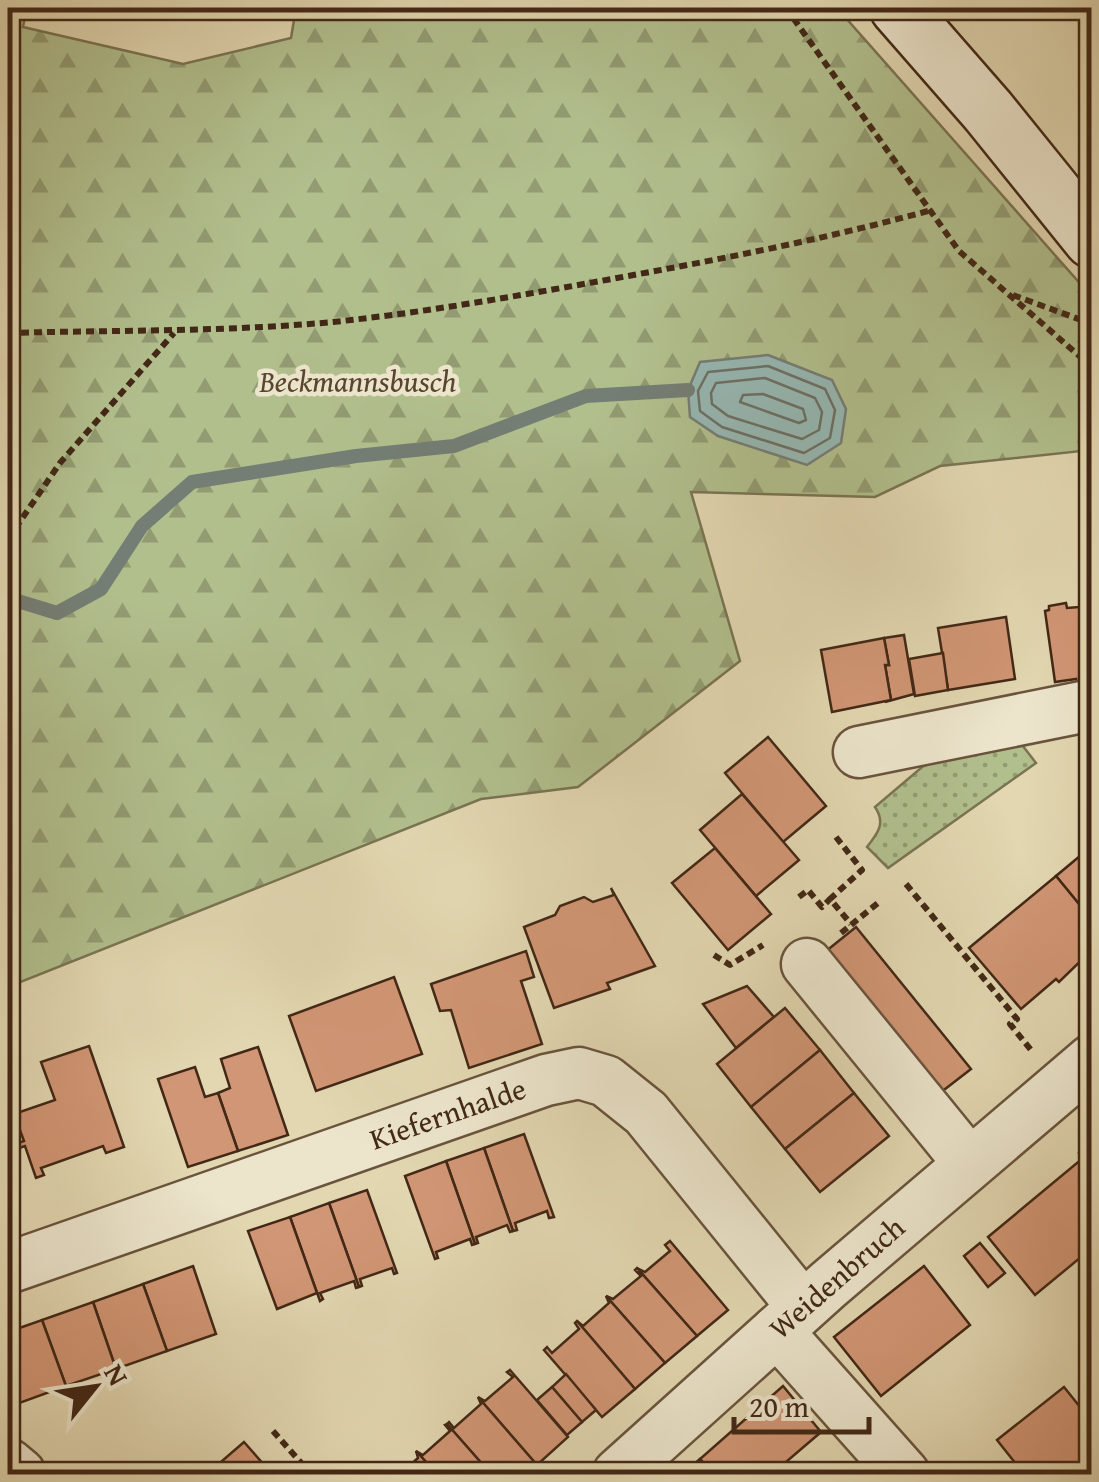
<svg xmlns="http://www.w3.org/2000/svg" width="1099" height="1482" viewBox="0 0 1099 1482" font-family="'Gentium Book Plus',serif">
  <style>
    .forest { fill: url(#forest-firs); stroke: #7a7452; stroke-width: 2.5 }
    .park { fill: url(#park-dots); stroke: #7a7452; stroke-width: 2.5 }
    .water { fill: #96b8b4; stroke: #747e75; stroke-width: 2.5 }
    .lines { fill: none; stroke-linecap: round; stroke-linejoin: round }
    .shore { stroke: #6c7065; stroke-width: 2.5 }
    .stream { stroke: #747e75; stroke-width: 14 }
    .building { fill: #d19675; stroke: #422816; stroke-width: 2.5 }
    .street-casing { stroke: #6a543d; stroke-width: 55 }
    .secondary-casing { stroke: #422816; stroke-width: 60 }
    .path { stroke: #422816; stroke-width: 6; stroke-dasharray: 8 5; stroke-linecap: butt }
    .street { stroke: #ece5cc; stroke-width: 50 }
    .secondary { stroke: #ece5cc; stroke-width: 55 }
    .labels { text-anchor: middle; stroke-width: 9; stroke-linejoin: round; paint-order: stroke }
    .park-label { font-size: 30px; font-style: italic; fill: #58462e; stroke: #ece5cc }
    .street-label { font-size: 30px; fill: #422816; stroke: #ece5cc }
  </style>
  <defs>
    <pattern id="forest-firs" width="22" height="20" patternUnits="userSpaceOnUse" patternTransform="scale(2.5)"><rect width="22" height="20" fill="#b1bf8d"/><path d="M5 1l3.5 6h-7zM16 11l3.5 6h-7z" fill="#929b72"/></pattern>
    <pattern id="park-dots" width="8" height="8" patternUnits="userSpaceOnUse" patternTransform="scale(2.5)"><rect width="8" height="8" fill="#b1bf8d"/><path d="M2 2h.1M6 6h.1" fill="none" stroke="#929b72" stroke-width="1.8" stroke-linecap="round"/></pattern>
  </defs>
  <rect width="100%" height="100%" fill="#e2d7b1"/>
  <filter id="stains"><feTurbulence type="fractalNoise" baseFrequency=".002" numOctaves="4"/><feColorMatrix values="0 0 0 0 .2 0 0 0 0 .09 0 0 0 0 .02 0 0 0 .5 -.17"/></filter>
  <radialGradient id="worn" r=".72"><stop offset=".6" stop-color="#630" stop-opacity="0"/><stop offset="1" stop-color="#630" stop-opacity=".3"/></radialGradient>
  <polygon class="forest" points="8,8 27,8 23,27 183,64 291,38 296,8 837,8 1091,296 1091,450 940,466 875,497 691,492 740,661 578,787 481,799 8,987"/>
  <path class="park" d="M1019,741L1036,763L888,868L867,847C878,833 886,823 875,807L934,757Z"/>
  <polygon class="water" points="768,355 832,380 846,409 841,443 807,465 718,436 690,417 688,390 700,362"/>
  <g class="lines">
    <g class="shore">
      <polygon points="768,366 825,389 835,410 830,438 804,453 722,427 700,411 698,391 708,372"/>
      <polygon points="765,378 815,398 822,412 819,430 802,439 728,416 712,404 711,393 716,383"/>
      <polygon points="763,394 803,409 806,420 799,423 740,402 743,395"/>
    </g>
    <polyline class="stream" points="8,598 57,613 101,589 142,526 192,482 356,456 454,446 586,396 688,390"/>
  </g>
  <g class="building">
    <polygon points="1066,603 1067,608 1092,606 1092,686 1077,688 1076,679 1055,682 1045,611 1049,610 1049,606"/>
    <polygon points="1006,617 1015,679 948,690 938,628"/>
    <polygon points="904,635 914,694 885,702 891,700 885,665 889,665 884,638"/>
    <polygon points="884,638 889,665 885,665 891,700 832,712 821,650"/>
    <polygon points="943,653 948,690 915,696 909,659"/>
    <polygon points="768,737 826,806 783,842 725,773"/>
    <polygon points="742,794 799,860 756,896 700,830"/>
    <polygon points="1092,846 1092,920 1056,876"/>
    <polygon points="715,848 771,914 728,950 672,883"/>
    <polygon points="1056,876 1092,920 1092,950 1059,982 1056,979 1021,1009 969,948"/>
    <polygon points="611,888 655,966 607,983 610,989 554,1008 524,927 555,915 560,906 584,897 593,902 614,895"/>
    <polygon points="856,927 971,1069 940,1093 825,952"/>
    <polygon points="526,951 534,977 521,981 542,1044 469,1068 451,1010 440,1011 431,984"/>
    <polygon points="394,977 422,1054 316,1091 289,1016"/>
    <polygon points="747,986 774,1017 736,1048 703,1004"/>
    <polygon points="785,1008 820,1050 751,1107 717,1064"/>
    <polygon points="89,1046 124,1147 106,1153 103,1146 41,1168 44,1175 36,1178 25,1146 19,1148 18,1143 24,1141 14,1114 55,1100 41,1062"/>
    <polygon points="258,1047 288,1135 238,1151 218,1093 230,1088 221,1059"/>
    <polygon points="820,1050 854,1093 785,1149 751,1107"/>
    <polygon points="195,1067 205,1097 218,1093 238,1151 188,1167 158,1079"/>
    <polygon points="854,1093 889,1136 820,1192 785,1149"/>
    <polygon points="524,1134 554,1217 549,1218 547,1211 515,1223 517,1230 513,1231 484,1148"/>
    <polygon points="1092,1143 1092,1169 1079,1153"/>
    <polygon points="484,1148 513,1231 510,1232 507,1225 476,1237 478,1243 475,1244 446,1161"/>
    <polygon points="1083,1158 1092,1169 1092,1248 1035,1295 988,1237"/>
    <polygon points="446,1161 475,1244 472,1245 470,1239 436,1252 438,1258 435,1259 405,1176"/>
    <polygon points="367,1190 397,1273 394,1274 392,1268 360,1279 362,1286 359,1287 329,1203"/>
    <polygon points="329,1203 359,1287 356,1288 354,1281 320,1293 323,1299 320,1301 290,1217"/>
    <polygon points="290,1217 317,1293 277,1309 248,1231"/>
    <polygon points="670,1241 728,1310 697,1336 637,1268 645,1272 670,1251 665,1245"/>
    <polygon points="980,1243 1005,1273 988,1287 964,1256"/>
    <polygon points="193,1266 216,1334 167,1351 143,1284"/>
    <polygon points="924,1266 970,1325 881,1396 834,1337"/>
    <polygon points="637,1268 697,1336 665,1363 606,1296 613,1299 641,1276 635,1270"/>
    <polygon points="143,1284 167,1351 116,1369 93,1302"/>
    <polygon points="606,1296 665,1363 635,1389 577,1321 583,1326 609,1303"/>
    <polygon points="93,1302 116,1369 66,1386 42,1320"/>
    <polygon points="42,1320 66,1386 14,1405 8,1387 8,1332"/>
    <polygon points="577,1321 635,1389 602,1417 544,1350 547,1347 552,1353 579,1329 575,1323"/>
    <polygon points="510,1370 568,1437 537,1465 478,1397 485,1401 513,1377 507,1372"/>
    <polygon points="566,1374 596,1410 582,1422 552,1387"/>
    <polygon points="783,1386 821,1432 772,1474 714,1474 700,1459"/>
    <polygon points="552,1387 582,1422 567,1435 537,1400"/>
    <polygon points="1064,1387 1092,1422 1092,1474 1024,1474 997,1440"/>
    <polygon points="478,1397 537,1465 525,1474 491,1474 447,1424 449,1422 454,1428 481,1404"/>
    <polygon points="447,1424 491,1474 437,1474 416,1451 423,1455 450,1431 445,1425"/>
    <polygon points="244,1442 272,1474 207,1474"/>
    <polygon points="416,1451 437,1474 400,1474 418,1458"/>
    <polygon points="700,1459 714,1474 682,1474"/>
  </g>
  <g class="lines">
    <g class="street-casing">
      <g id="street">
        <polyline points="859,752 1092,705"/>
        <polyline points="807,964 969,1163"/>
        <polyline points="8,1268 546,1080 579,1073 606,1081 646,1113 803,1307"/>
        <polyline points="777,1331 904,1474"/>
        <polyline points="8,1464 20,1474"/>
        <polyline points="618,1474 828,1285 1092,1060"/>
      </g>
    </g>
    <g class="secondary-casing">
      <polyline id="secondary" points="898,8 988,111 1092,240"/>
    </g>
    <g class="path">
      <polyline points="786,8 959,251 1092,367"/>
      <polyline points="1013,295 1092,324"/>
      <path d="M8,333C116,330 224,332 333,322C428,312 523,295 617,278C722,259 825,239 928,211"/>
      <polyline points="8,539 60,463 174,333"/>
      <polyline points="1088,785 1092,782"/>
      <polyline points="836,837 862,870 830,899 851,924"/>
      <polyline points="906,884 1017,1019 1010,1024 1031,1050"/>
      <polyline points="799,897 808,890 822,907 830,899"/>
      <polyline points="841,933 878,903"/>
      <polyline points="714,955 730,965 763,945"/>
      <polyline points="273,1431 311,1474"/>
    </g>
    <use href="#street" class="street"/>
    <use href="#secondary" class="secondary"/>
  </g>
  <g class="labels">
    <g class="park-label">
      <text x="358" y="392">Beckmannsbusch</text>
    </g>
    <g class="street-label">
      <text transform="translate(448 1114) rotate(-19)" y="10">Kiefernhalde</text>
      <text transform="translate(837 1278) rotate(-41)" y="10">Weidenbruch</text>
    </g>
  </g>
  <rect width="1099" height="1482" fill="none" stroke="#e2d7b1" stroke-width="40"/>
  <rect x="10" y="10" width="1079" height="1462" fill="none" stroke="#422816" stroke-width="5"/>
  <rect x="20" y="20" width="1059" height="1442" fill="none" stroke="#422816" stroke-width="2.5"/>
  <g transform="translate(95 1387) rotate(60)" stroke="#ece5cc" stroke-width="8" paint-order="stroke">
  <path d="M0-8L18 38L0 25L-18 38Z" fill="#422816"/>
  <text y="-15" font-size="28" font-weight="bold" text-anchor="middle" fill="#422816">N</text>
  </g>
  <path d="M734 1417v15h135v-15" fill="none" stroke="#422816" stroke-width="5"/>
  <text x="749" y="1417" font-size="30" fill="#422816" stroke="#ece5cc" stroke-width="8" paint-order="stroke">20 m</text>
  <rect width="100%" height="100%" filter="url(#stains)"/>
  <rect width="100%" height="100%" fill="url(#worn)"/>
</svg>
